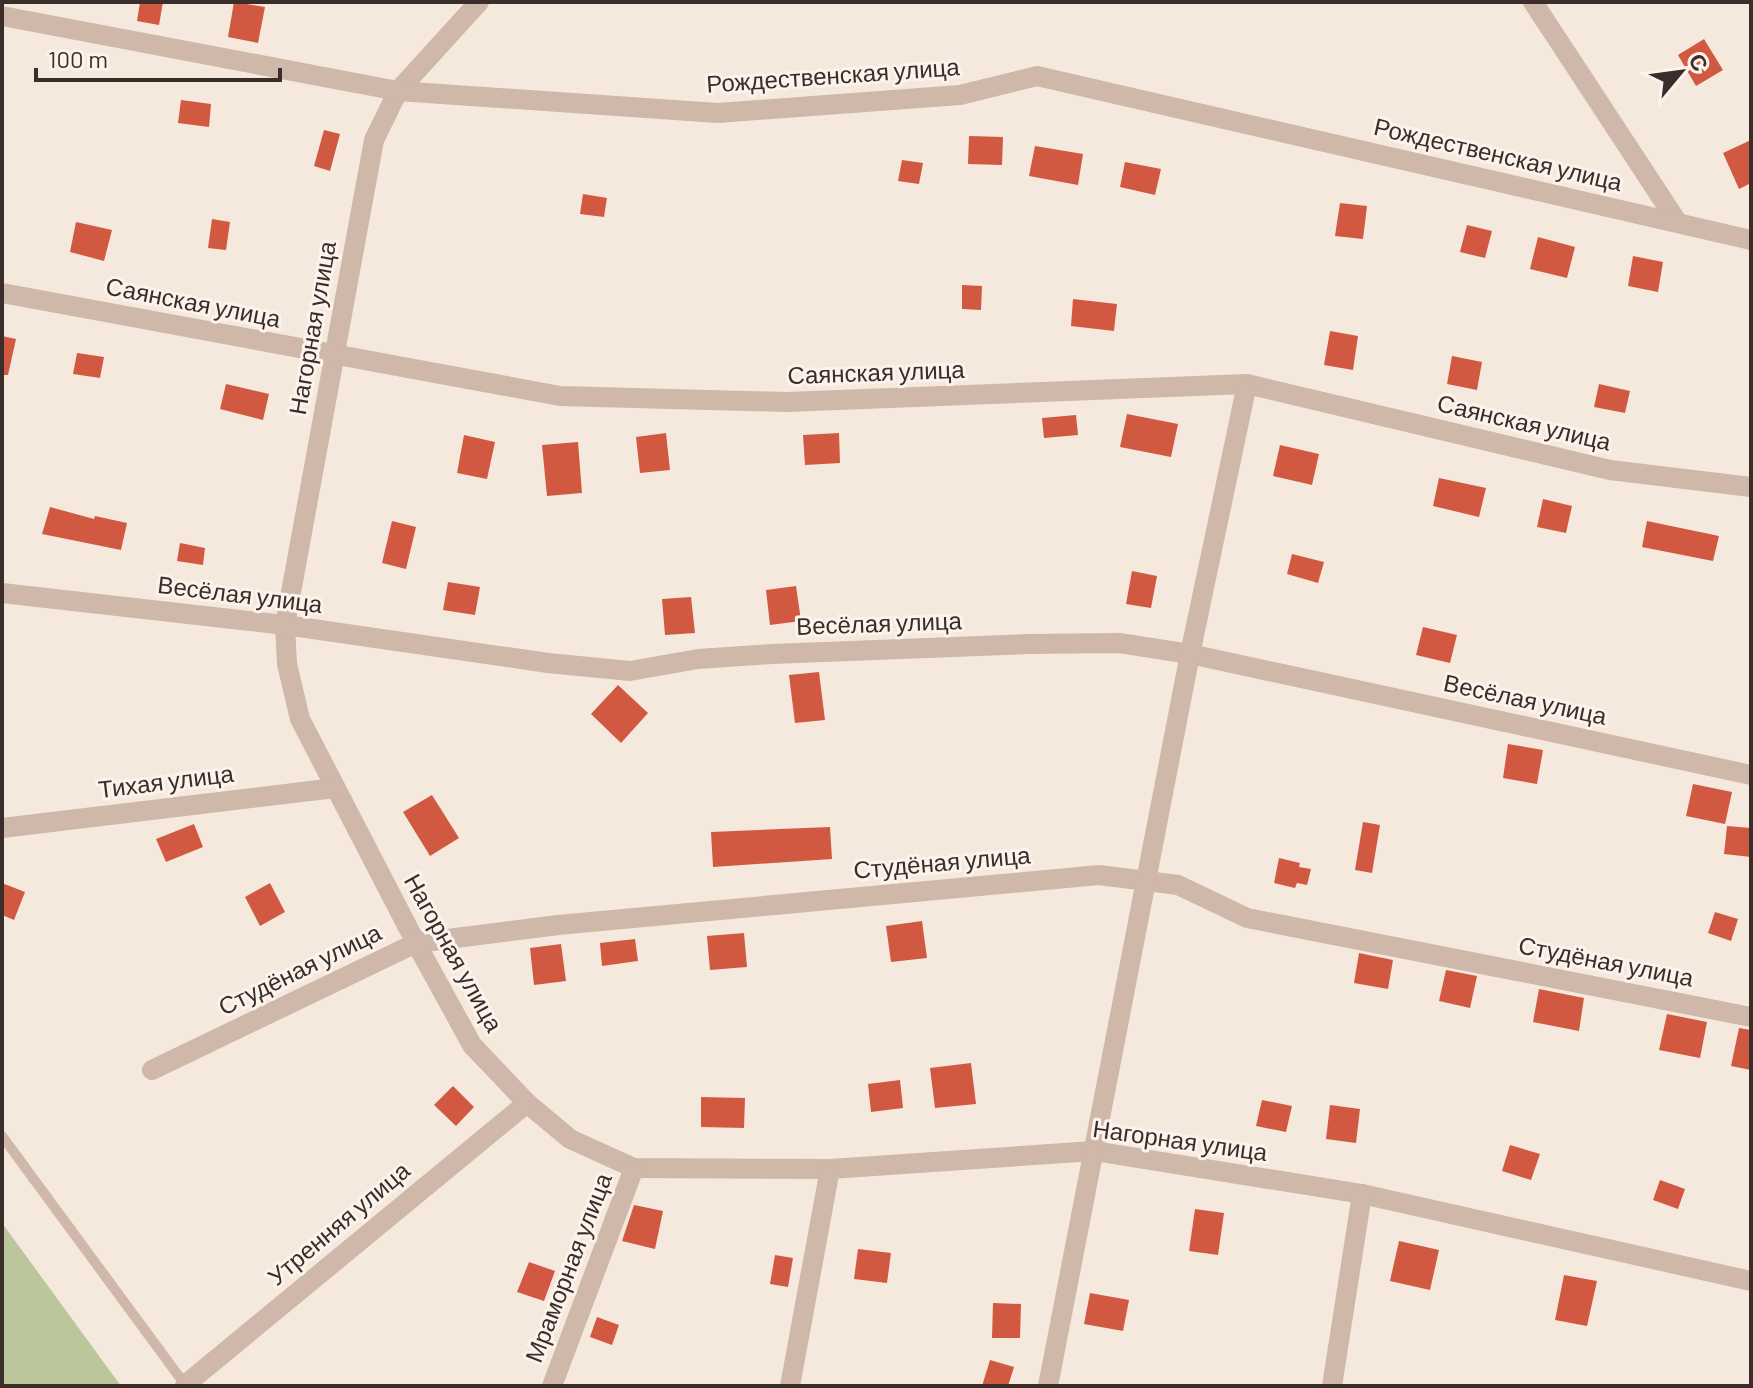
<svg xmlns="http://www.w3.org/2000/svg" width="1753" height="1388" viewBox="0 0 1753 1388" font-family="Barlow,sans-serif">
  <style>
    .green { fill: #bbc69c }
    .building { fill: #d15941 }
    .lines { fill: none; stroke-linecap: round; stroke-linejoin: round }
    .lane { stroke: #cfb7a9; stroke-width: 10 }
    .street { stroke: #cfb7a9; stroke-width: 20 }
    .labels { text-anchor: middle; stroke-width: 6; stroke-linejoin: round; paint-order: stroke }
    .street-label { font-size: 24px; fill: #3b2d29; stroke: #fcf3ec }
  </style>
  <rect width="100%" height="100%" fill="#f5e9de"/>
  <polygon class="green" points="2,1223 121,1386 2,1386"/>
  <g class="building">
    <polygon points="140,2 163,2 159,25 137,21"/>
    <polygon points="234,2 265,7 258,43 228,37"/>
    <polygon points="1704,39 1723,70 1696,86 1678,55"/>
    <polygon points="181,100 211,104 209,127 178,123"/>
    <polygon points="324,130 340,134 330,171 314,166"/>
    <polygon points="969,136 1003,137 1002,165 968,164"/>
    <polygon points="1751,140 1751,183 1739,189 1723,153"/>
    <polygon points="1035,146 1083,154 1078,185 1029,176"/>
    <polygon points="902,160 923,163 919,184 898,181"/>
    <polygon points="1125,162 1161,169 1155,195 1120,187"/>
    <polygon points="583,194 607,198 604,217 580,214"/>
    <polygon points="1340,203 1367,206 1363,239 1335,236"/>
    <polygon points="212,219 230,222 226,250 208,248"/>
    <polygon points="76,222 112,230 104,261 70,252"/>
    <polygon points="1467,225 1492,231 1485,258 1460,252"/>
    <polygon points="1538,237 1575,247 1567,278 1530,269"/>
    <polygon points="1633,256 1663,262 1658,292 1628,286"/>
    <polygon points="962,285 982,286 981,310 962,309"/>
    <polygon points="1073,299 1117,304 1114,331 1071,326"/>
    <polygon points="1330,331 1358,336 1353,370 1324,365"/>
    <polygon points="2,336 16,339 8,375 2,375"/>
    <polygon points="77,353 104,357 100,378 73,374"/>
    <polygon points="1452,356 1482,362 1477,390 1447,384"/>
    <polygon points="226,384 269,394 263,420 220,409"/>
    <polygon points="1599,384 1630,391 1625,413 1594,407"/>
    <polygon points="1127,414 1178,424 1171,457 1120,447"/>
    <polygon points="1076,415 1078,435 1044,438 1042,418"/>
    <polygon points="666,433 670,470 640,473 636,437"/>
    <polygon points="839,433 840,463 805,465 803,435"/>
    <polygon points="464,435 495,442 487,479 457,473"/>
    <polygon points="578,442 582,493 547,496 542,445"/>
    <polygon points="1280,445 1319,454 1312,485 1273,476"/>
    <polygon points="1439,478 1486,488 1479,517 1433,506"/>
    <polygon points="1543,499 1572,506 1566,533 1537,527"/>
    <polygon points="50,507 94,519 95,516 127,523 121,550 42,534"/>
    <polygon points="392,521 416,527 406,569 382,563"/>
    <polygon points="1647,521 1719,536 1713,561 1642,547"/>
    <polygon points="180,543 205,548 203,565 177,561"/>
    <polygon points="1292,554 1324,562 1318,583 1287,574"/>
    <polygon points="1132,571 1157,576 1151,608 1126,604"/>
    <polygon points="448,582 480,587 475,615 443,610"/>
    <polygon points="796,586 801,621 770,625 766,590"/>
    <polygon points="691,597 695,633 665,635 662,599"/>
    <polygon points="1423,627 1457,635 1450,663 1416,655"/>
    <polygon points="819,672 825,720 795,723 789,675"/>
    <polygon points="618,685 648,713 621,743 591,714"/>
    <polygon points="1508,744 1543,750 1537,784 1503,778"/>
    <polygon points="1693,784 1732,792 1725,824 1686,816"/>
    <polygon points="432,795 459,838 430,856 403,812"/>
    <polygon points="1363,822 1380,825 1372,873 1355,870"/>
    <polygon points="194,824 203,847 166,862 156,839"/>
    <polygon points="1727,826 1751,828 1751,857 1724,854"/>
    <polygon points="830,827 832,859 713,867 711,832"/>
    <polygon points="1279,858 1300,863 1299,867 1311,869 1307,885 1297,883 1295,888 1274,883"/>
    <polygon points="2,883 25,892 14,920 2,915"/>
    <polygon points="270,883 285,912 260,926 245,897"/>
    <polygon points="1715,912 1738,919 1731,941 1708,933"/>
    <polygon points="922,921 927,958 891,962 886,926"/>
    <polygon points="744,933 747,967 710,970 707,936"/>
    <polygon points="635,939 638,961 602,966 600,943"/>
    <polygon points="561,944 566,981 534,985 530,948"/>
    <polygon points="1359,953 1393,960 1388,989 1354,983"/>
    <polygon points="1446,970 1477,976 1470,1008 1439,1001"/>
    <polygon points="1539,989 1584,998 1579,1031 1533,1022"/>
    <polygon points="1667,1014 1707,1022 1700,1058 1659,1050"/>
    <polygon points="1739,1028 1751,1030 1751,1070 1731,1066"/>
    <polygon points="971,1063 976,1104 935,1108 930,1068"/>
    <polygon points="900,1080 903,1108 871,1112 868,1084"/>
    <polygon points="453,1086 474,1107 456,1126 434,1105"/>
    <polygon points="701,1097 745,1098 744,1128 701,1127"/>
    <polygon points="1262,1100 1292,1106 1286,1132 1256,1126"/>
    <polygon points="1330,1105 1360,1109 1356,1143 1326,1139"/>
    <polygon points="1510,1145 1540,1154 1531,1180 1502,1171"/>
    <polygon points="1660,1180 1685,1189 1678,1209 1653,1200"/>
    <polygon points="634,1205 663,1211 655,1249 622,1241"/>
    <polygon points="1195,1209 1224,1213 1218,1255 1189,1251"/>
    <polygon points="1399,1241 1439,1250 1430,1290 1390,1281"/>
    <polygon points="858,1249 891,1253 887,1283 854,1279"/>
    <polygon points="775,1255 793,1258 788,1287 770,1284"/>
    <polygon points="529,1262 555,1271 544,1301 517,1292"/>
    <polygon points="1564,1275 1597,1281 1587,1326 1555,1320"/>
    <polygon points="1090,1293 1129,1300 1123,1331 1084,1324"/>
    <polygon points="993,1303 1021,1304 1020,1338 992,1338"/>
    <polygon points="597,1317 619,1325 612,1345 590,1337"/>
    <polygon points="990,1360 1014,1367 1008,1386 982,1386"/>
  </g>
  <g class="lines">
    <polyline class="lane" points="2,1136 186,1386"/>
    <g class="street">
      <polyline points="479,2 398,91 374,140 285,625 287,664 300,719 416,943 472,1045 527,1103 570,1139 634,1168 830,1169 1094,1151 1362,1194 1751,1281"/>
      <polyline points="1533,2 1678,223"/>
      <polyline points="2,16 398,91 718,113 960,95 1037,76 1751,240"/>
      <polyline points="2,293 560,396 787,402 1247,384 1610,470 1751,487"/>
      <polyline points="2,593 285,625 548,663 630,671 698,659 772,654 1028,644 1119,643 1190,654 1751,775"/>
      <polyline points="2,828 335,788"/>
      <polyline points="152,1070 416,943 558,925 1099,875 1178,885 1247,918 1751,1017"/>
      <polyline points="185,1385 527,1103"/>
      <polyline points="552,1386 634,1168"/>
      <polyline points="790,1386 830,1169"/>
      <polyline points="1048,1386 1190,654 1247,384"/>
      <polyline points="1332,1386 1362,1194"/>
    </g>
  </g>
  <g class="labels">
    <g class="street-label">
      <text transform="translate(833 76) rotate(-4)" y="8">Рождественская улица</text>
      <text transform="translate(1498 155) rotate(13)" y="8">Рождественская улица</text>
      <text transform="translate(193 303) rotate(11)" y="8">Саянская улица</text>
      <text transform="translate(313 328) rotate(-80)" y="8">Нагорная улица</text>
      <text transform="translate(876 373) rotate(-2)" y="8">Саянская улица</text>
      <text transform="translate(1524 423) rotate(13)" y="8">Саянская улица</text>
      <text transform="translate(240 595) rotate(7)" y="8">Весёлая улица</text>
      <text transform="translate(879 624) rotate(-2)" y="8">Весёлая улица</text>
      <text transform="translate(1525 700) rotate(12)" y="8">Весёлая улица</text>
      <text transform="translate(166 782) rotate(-7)" y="8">Тихая улица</text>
      <text transform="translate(942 863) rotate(-5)" y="8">Студёная улица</text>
      <text transform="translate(453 953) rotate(61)" y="8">Нагорная улица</text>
      <text transform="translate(1606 962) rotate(11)" y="8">Студёная улица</text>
      <text transform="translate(300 970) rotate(-26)" y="8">Студёная улица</text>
      <text transform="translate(1180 1141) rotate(8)" y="8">Нагорная улица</text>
      <text transform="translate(339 1224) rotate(-40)" y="8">Утренняя улица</text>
      <text transform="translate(569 1268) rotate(-69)" y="8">Мраморная улица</text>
    </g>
  </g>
  <rect width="1753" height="1388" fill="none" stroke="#3b2d29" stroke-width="8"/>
  <g transform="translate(1681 72) rotate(61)" stroke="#fcf3ec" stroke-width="6" paint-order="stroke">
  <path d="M0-6L14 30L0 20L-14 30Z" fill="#3b2d29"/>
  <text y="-12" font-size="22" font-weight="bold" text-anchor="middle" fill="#3b2d29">С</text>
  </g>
  <path d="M36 68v12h244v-12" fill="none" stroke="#3b2d29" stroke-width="4"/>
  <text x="48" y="68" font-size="24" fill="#3b2d29" stroke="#fcf3ec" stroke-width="6" paint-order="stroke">100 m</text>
</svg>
